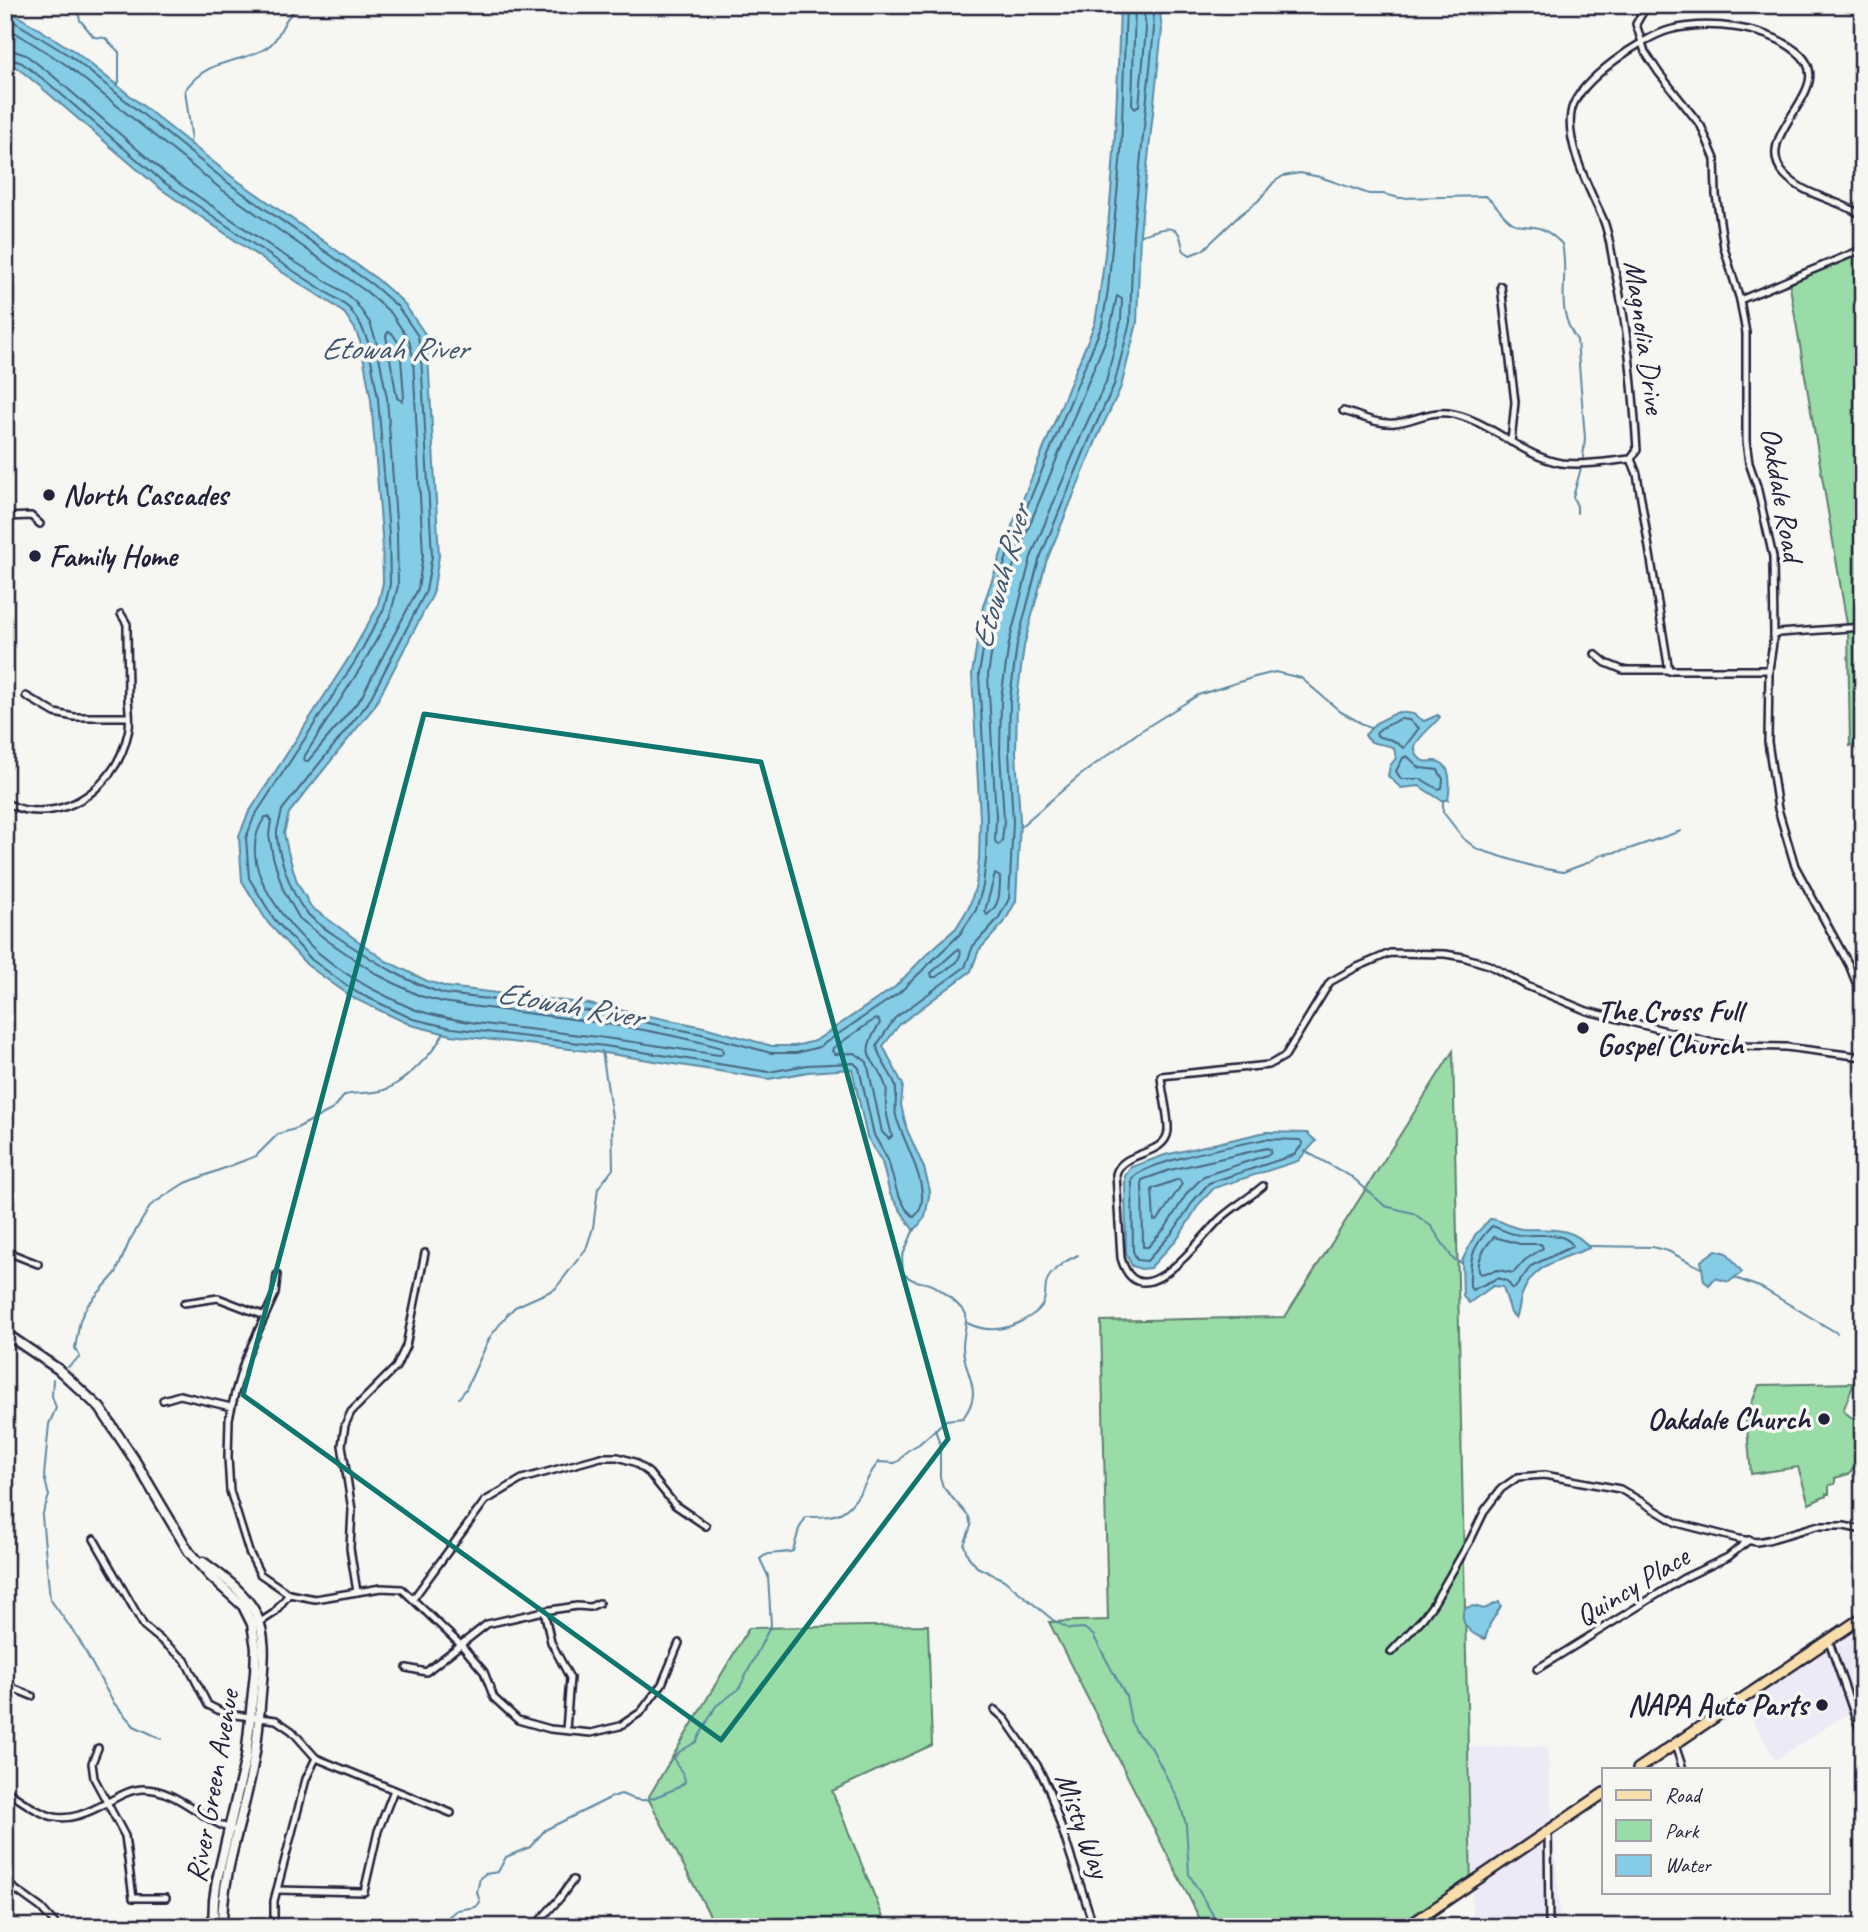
<svg xmlns="http://www.w3.org/2000/svg" width="1868" height="1932" viewBox="0 0 1868 1932" font-family="Caveat,sans-serif">
  <style>
    .built { fill: #eee9f6 }
    .green { fill: #99dca7; stroke: #5e7f71; stroke-width: 2 }
    .water { fill: #85cde6; stroke: #5d89a2; stroke-width: 2 }
    .lines { fill: none; stroke-linecap: round; stroke-linejoin: round }
    .shore { stroke: #4a667f; stroke-width: 2 }
    .stream { stroke: #5d89a2; stroke-width: 2 }
    .street-casing { stroke: #22223b; stroke-width: 10 }
    .secondary-casing { stroke: #22223b; stroke-width: 13 }
    .primary-casing { stroke: #22223b; stroke-width: 14 }
    .street { stroke: #f6f6f2; stroke-width: 5 }
    .secondary { stroke: #f6f6f2; stroke-width: 8 }
    .primary { stroke: #f9deab; stroke-width: 9 }
    .marked { fill: none; stroke: #0f766e; stroke-width: 5; stroke-linejoin: round }
    .poi-dot { fill: #22223b; stroke: #f6f6f2; stroke-width: 2.5 }
    .labels { text-anchor: middle; stroke-width: 7; stroke-linejoin: round; paint-order: stroke }
    .street-label { font-size: 30px; fill: #22223b; stroke: #f6f6f2 }
    .poi-label { font-size: 30px; font-weight: bold; fill: #22223b; stroke: #f6f6f2; text-anchor: start }
    .water-label { font-size: 32px; font-style: italic; fill: #40556e; stroke: #f6f6f2 }
  </style>
  <rect width="100%" height="100%" fill="#f6f6f2"/>
  <filter id="ink" filterUnits="userSpaceOnUse"><feTurbulence type="fractalNoise" baseFrequency=".0143" numOctaves="2"/><feDisplacementMap in="SourceGraphic" scale="14" xChannelSelector="R" yChannelSelector="G"/><feConvolveMatrix kernelMatrix="1 2 1 2 8 2 1 2 1" color-interpolation-filters="sRGB"/></filter>
  <g filter="url(#ink)">
    <g class="built">
      <polygon points="1863,1616 1863,1704 1775,1760 1740,1698"/>
      <polygon points="1547,1746 1561,1927 1473,1927 1468,1747"/>
    </g>
    <g class="green">
      <polygon points="1863,248 1863,741 1850,746 1848,630 1788,275"/>
      <polygon points="1453,1051 1471,1889 1418,1927 1204,1927 1049,1622 1108,1620 1101,1321 1285,1317"/>
      <polygon points="1854,1383 1843,1411 1863,1426 1863,1455 1849,1474 1835,1478 1835,1484 1829,1485 1829,1494 1826,1494 1826,1496 1809,1504 1798,1467 1751,1474 1746,1417 1759,1385"/>
      <polygon points="928,1625 932,1745 832,1791 887,1927 716,1927 648,1798 749,1628"/>
    </g>
    <g class="water">
      <path d="M1120,5H1159L1162,29L1140,233L1137,323L1121,387L1098,436L1046,562L1024,646L1017,699L1016,752L1020,821L1016,901L1004,923L979,950L971,971L900,1024L883,1046L903,1085L901,1105L907,1130L924,1168L930,1191L925,1217L914,1231L890,1194L882,1162L867,1137L852,1069L808,1072L769,1079L604,1053L451,1035L411,1025L353,998L307,965L268,923L242,881L239,836L248,814L350,656L377,608L383,583L382,535L371,400L361,344L355,329L345,314L335,306L271,265L158,187L42,88L19,69L5,63V8L74,51L231,176L377,279L403,302L425,334L428,355L439,556L433,594L374,707L289,813L284,833L288,852L297,882L311,907L386,961L427,981L447,987L589,1004L704,1027L772,1046H795L815,1041L895,987L926,955L956,928L969,907L976,885L979,859L980,818L972,674L983,606L1003,548L1095,323C1113,219 1117,111 1120,5Z"/>
      <path d="M1398,712L1413,714L1424,721L1438,715L1440,717C1430,731 1401,746 1423,761C1427,762 1431,761 1435,761C1453,763 1450,787 1448,800H1441L1419,786L1401,788L1388,776L1390,766L1396,758L1394,748C1383,742 1371,747 1365,735L1376,723Z"/>
      <polygon points="1266,1132 1307,1133 1316,1141 1298,1161 1214,1188 1199,1204 1179,1237 1150,1268 1141,1269 1132,1266 1126,1253 1125,1176 1131,1167 1165,1155"/>
      <path d="M1490,1219C1501,1219 1510,1228 1522,1229C1546,1230 1574,1225 1589,1248C1563,1259 1535,1263 1523,1292C1519,1300 1520,1310 1516,1318L1511,1313L1503,1287L1493,1286L1469,1303L1463,1296L1462,1261L1475,1235Z"/>
      <polygon points="1716,1250 1727,1253 1742,1272 1729,1282 1715,1278 1709,1285 1704,1281 1701,1261"/>
      <path d="M1499,1602L1501,1606L1490,1624L1485,1639C1472,1635 1457,1623 1465,1608L1474,1606L1484,1609Z"/>
    </g>
    <g class="lines">
      <g class="shore">
        <polyline points="1135,5 1132,105 1135,109 1139,106 1146,29 1143,5"/>
        <path d="M5,16L70,56L227,182L373,285L398,307L418,336L421,356L432,556L426,591L368,703L282,810C281,817 278,825 277,831C276,851 293,898 306,912C316,924 332,933 345,942C377,963 408,983 445,994L589,1011L702,1034L771,1053H796L819,1047L899,993L960,934L976,910L983,886L986,859L987,817L979,674L990,608L1009,550L1102,325L1108,290L1121,152L1126,5"/>
        <polyline points="5,26 65,64 221,189 367,292 391,313 409,340 413,357 423,555 418,589 361,698 308,761 305,761 304,757 363,664 390,616 398,586 397,534 387,398 376,341 370,323 356,303 345,293 279,252 167,175 52,75 26,55 5,48"/>
        <path d="M5,57L22,63L47,82L162,181L275,259L340,301L350,309L361,325L368,342L378,399L389,535L390,584L384,609L356,660L254,817L246,838L249,878L274,919L312,960L356,992L413,1019L452,1028L605,1046L769,1072L807,1065L854,1063L859,1068L874,1135L888,1160L897,1192L906,1209L914,1217C938,1198 902,1140 896,1116C894,1106 898,1093 895,1084C890,1071 878,1059 877,1045L895,1018L965,967L973,946L998,919L1009,899L1013,822L1009,752L1010,699L1017,644L1039,560L1092,433L1114,385L1130,322L1133,233L1154,29L1152,5"/>
        <polygon points="1117,296 1122,299 1121,321 1106,382 1084,429 1031,557 1009,643 1001,699 1000,752 1004,821 1002,842 998,845 995,841 996,817 988,675 998,610 1018,553 1110,329"/>
        <polygon points="388,332 392,333 400,345 404,397 402,401 397,398 386,336"/>
        <polygon points="1400,719 1409,720 1419,728 1404,748 1392,740 1379,737 1376,734 1380,729"/>
        <polygon points="1407,756 1420,768 1438,770 1443,779 1442,788 1438,789 1421,779 1401,779 1396,771 1403,758"/>
        <path d="M269,817L271,820L269,835L273,857L283,889L299,918L328,941L378,975L420,996L443,1002C536,1016 631,1022 722,1048L723,1053L720,1055C670,1048 621,1039 572,1034C521,1028 468,1025 419,1011C409,1008 399,1002 390,998C341,975 298,943 270,896C255,871 247,843 265,817Z"/>
        <path d="M995,874L1000,877C1000,892 1000,906 987,915L985,911Z"/>
        <polygon points="958,949 961,953 957,962 936,977 932,977 931,973"/>
        <path d="M875,1019L879,1020L880,1023C856,1060 875,1054 886,1087C888,1093 885,1101 886,1109C887,1118 890,1127 892,1136L889,1139L882,1132L867,1062L855,1053L835,1054L832,1051L833,1048Z"/>
        <path d="M1266,1139L1300,1140L1303,1144L1294,1155L1209,1183L1194,1200L1173,1232L1147,1261L1137,1260L1133,1251L1132,1179C1142,1162 1242,1144 1266,1139Z"/>
        <polygon points="1267,1148 1271,1150 1270,1154 1204,1176 1187,1193 1166,1227 1148,1247 1143,1247 1142,1180 1170,1170"/>
        <polygon points="1179,1179 1182,1184 1158,1220 1154,1221 1152,1189"/>
        <path d="M1492,1226C1501,1229 1509,1234 1519,1235C1536,1237 1563,1229 1573,1246L1531,1266L1515,1288H1512L1507,1281L1498,1278L1472,1290L1470,1287C1469,1260 1472,1246 1492,1226Z"/>
        <path d="M1494,1237L1520,1244H1541L1543,1248L1525,1260L1513,1273L1498,1270L1480,1274C1475,1262 1485,1246 1494,1237Z"/>
      </g>
      <g class="stream">
        <polyline points="76,5 80,20 94,37 105,38 119,52 119,82 116,86"/>
        <path d="M190,145L191,134L185,90C208,57 238,65 266,48C281,40 282,17 297,9C301,7 307,7 312,5"/>
        <path d="M1141,235C1151,233 1172,222 1179,234C1181,238 1182,246 1184,251L1190,255L1203,250L1240,215L1258,201L1274,182L1283,176L1300,173L1320,177L1369,194H1383L1400,198L1485,196C1497,203 1501,216 1513,223C1520,227 1526,226 1534,227C1544,228 1555,237 1562,244C1570,281 1553,307 1577,340L1585,438L1583,458"/>
        <polyline points="1577,513 1577,506 1573,497 1581,468"/>
        <polyline points="1443,801 1443,812 1464,839 1477,849 1535,867 1563,872 1587,863 1601,855 1626,850 1681,831"/>
        <polyline points="1020,827 1078,777 1139,732 1198,695 1255,677 1275,672 1301,678 1341,712 1370,728"/>
        <polyline points="1305,1151 1352,1177 1385,1206 1413,1213 1431,1226 1453,1259 1462,1263"/>
        <polyline points="1588,1246 1652,1247 1668,1251 1701,1268"/>
        <polyline points="1735,1278 1762,1288 1837,1333"/>
        <path d="M967,1323C989,1334 1009,1330 1029,1317C1036,1313 1042,1308 1044,1301C1047,1290 1043,1284 1051,1274C1058,1265 1068,1260 1078,1255"/>
        <path d="M68,1367L80,1357L75,1348L80,1320L87,1306L116,1273L130,1240L151,1205L183,1184L256,1156L278,1134L295,1129L333,1109L345,1095C358,1092 372,1094 384,1090C404,1083 436,1051 444,1032"/>
        <polyline points="53,1379 52,1396 56,1408 49,1424 44,1476 49,1496 42,1516 50,1599 78,1638 113,1702 134,1726 162,1739"/>
        <polyline points="459,1398 466,1389 490,1337 507,1315 515,1307 555,1289 586,1249 593,1228 598,1188 613,1169 612,1117 602,1051"/>
        <polyline points="935,1429 940,1445 940,1477 943,1487 969,1517 971,1526 964,1545 968,1556 977,1567 1004,1580 1053,1620 1069,1629 1084,1628 1093,1635 1126,1696 1131,1722 1137,1733 1151,1747 1179,1801 1186,1824 1189,1874 1220,1927"/>
        <path d="M435,1927L457,1910L476,1907L480,1902L477,1892L480,1878L485,1874L498,1872L506,1857L530,1847L545,1830L612,1797L621,1794C642,1803 645,1802 665,1793C674,1789 678,1789 685,1782C685,1772 676,1768 674,1758L679,1752L696,1742L716,1706L739,1689L771,1625L768,1576L760,1559C769,1550 782,1555 793,1551L799,1529L806,1517C838,1517 847,1516 864,1486C869,1477 872,1469 879,1462L895,1463L900,1460L907,1451L919,1444L946,1420L963,1418C985,1389 964,1377 963,1347C963,1336 967,1325 966,1314C960,1306 940,1287 930,1284C918,1281 912,1282 903,1273L902,1257L914,1229"/>
      </g>
      <g class="street-casing">
        <g id="street">
          <polyline points="1647,5 1636,24 1645,52 1659,73 1701,126 1715,159 1716,195 1724,248 1740,300 1746,333 1746,441 1749,463 1757,486 1773,557 1774,636 1769,670 1768,742 1778,809 1795,866 1849,965 1863,1000"/>
          <polyline points="1501,286 1515,402 1511,442"/>
          <polyline points="1740,300 1863,249"/>
          <path d="M1343,411C1359,415 1377,425 1395,423C1413,421 1429,411 1448,413C1489,419 1520,456 1561,463C1584,466 1609,461 1631,459"/>
          <polyline points="5,517 31,516 40,524"/>
          <polyline points="1774,636 1779,633 1863,627"/>
          <polyline points="1595,654 1606,663 1623,670 1769,670"/>
          <path d="M1669,671L1637,474L1631,459L1637,450C1633,388 1628,327 1614,266C1611,251 1609,233 1603,219C1590,190 1563,140 1572,108C1581,80 1641,38 1669,30C1707,20 1765,26 1796,51C1844,88 1748,133 1784,174C1805,197 1839,199 1863,216"/>
          <polyline points="26,696 55,713 74,717 129,717"/>
          <path d="M5,803C12,805 19,809 26,810C76,817 118,780 128,733C131,723 129,711 128,700C128,675 127,650 127,624L121,614"/>
          <path d="M1263,1186C1249,1198 1233,1207 1220,1219C1200,1238 1140,1323 1121,1258L1116,1174C1122,1150 1165,1157 1168,1131C1169,1115 1162,1093 1161,1076L1269,1065L1285,1056L1330,982L1355,968L1390,953L1445,954L1463,957L1489,965L1527,986L1587,1011L1710,1042L1737,1046L1786,1047L1863,1057"/>
          <polyline points="5,1248 10,1253 38,1264"/>
          <polyline points="277,1275 275,1294 244,1362 235,1393 229,1419 228,1457 230,1491 249,1552 260,1574 289,1594"/>
          <polyline points="184,1303 218,1298 265,1316"/>
          <polyline points="163,1400 180,1395 231,1407"/>
          <polyline points="94,1539 144,1626 185,1660 208,1705 226,1714 276,1720 292,1731 316,1758 451,1813"/>
          <polyline points="357,1592 350,1548 352,1510 342,1445 345,1425 351,1412 396,1367 406,1346 425,1253"/>
          <polyline points="413,1599 485,1501 522,1479 601,1457 618,1457 634,1462 649,1473 675,1505 706,1526"/>
          <polyline points="544,1611 551,1642 570,1678 566,1730"/>
          <polyline points="259,1623 274,1613 289,1594 315,1599 381,1588 402,1589 462,1646 484,1672 494,1698 518,1720 550,1729 591,1733 620,1726 641,1712 662,1684 679,1643"/>
          <polyline points="1828,1639 1863,1739"/>
          <polyline points="1391,1652 1423,1618 1434,1603 1471,1539 1485,1510 1501,1489 1518,1477 1544,1475 1620,1489 1677,1523 1739,1539 1757,1542 1768,1540 1816,1526 1844,1526 1863,1530"/>
          <polyline points="407,1668 426,1672 487,1624 544,1611 577,1606 590,1607 599,1603"/>
          <polyline points="1537,1669 1684,1578 1728,1557 1749,1540"/>
          <polyline points="5,1685 32,1696"/>
          <polyline points="995,1710 1005,1719 1037,1765 1049,1790 1094,1927"/>
          <polyline points="1675,1745 1683,1769"/>
          <polyline points="98,1748 92,1763 94,1778 125,1836 133,1898 166,1898"/>
          <path d="M5,1790C49,1819 59,1829 108,1802C119,1796 131,1789 144,1789C178,1789 204,1823 237,1831"/>
          <polyline points="1548,1831 1549,1927"/>
          <polyline points="5,1882 41,1908 58,1927"/>
          <polyline points="277,1890 364,1892 378,1831 394,1790"/>
          <polyline points="274,1927 274,1901 306,1779 316,1758"/>
          <polyline points="534,1927 560,1898 573,1880"/>
        </g>
      </g>
      <g class="secondary-casing">
        <g id="secondary">
          <polyline points="5,1333 58,1369 100,1408 134,1459 189,1552 211,1577 243,1606 252,1624 256,1648 255,1673 246,1757 217,1880 214,1900 213,1927"/>
          <path d="M203,1562C222,1576 245,1592 256,1614C268,1640 263,1666 261,1694C259,1715 258,1737 254,1758C245,1815 222,1868 222,1927"/>
        </g>
      </g>
      <g class="primary-casing">
        <g id="primary">
          <polyline points="1638,1769 1863,1617"/>
          <polyline points="1407,1927 1604,1793"/>
        </g>
      </g>
      <use href="#street" class="street"/>
      <use href="#secondary" class="secondary"/>
      <use href="#primary" class="primary"/>
    </g>
  </g>
  <path class="marked" d="M424,714L761,762L948,1439L721,1740L243,1395Z"/>
  <g class="poi-dot">
    <circle cx="49" cy="495" r="7"/>
    <circle cx="35" cy="556" r="7"/>
    <circle cx="1583" cy="1028" r="7"/>
    <circle cx="1824" cy="1419" r="7"/>
    <circle cx="1822" cy="1705" r="7"/>
  </g>
  <g class="labels">
    <g class="street-label">
      <text transform="translate(1645 337) rotate(82)" y="10">Magnolia Drive</text>
      <text transform="translate(1782 494) rotate(80)" y="10">Oakdale Road</text>
      <text transform="translate(1632 1586) rotate(-31)" y="10">Quincy Place</text>
      <text transform="translate(212 1786) rotate(-80)" y="10">River Green Avenue</text>
      <text transform="translate(1083 1825) rotate(70)" y="10">Misty Way</text>
    </g>
    <g class="poi-label">
      <text x="63" y="505">North Cascades</text>
      <text x="49" y="566">Family Home</text>
      <text x="1597" y="1021">The Cross Full<tspan x="1597" dy="34">Gospel Church</tspan></text>
      <text x="1810" y="1429" text-anchor="end">Oakdale Church</text>
      <text x="1808" y="1715" text-anchor="end">NAPA Auto Parts</text>
    </g>
    <g class="water-label">
      <text x="394" y="359">Etowah River</text>
      <text transform="translate(1000 577) rotate(-74)" y="11">Etowah River</text>
      <text transform="translate(570 1004) rotate(10)" y="11">Etowah River</text>
    </g>
  </g>
  <rect width="1868" height="1932" fill="none" stroke="#f6f6f2" stroke-width="28"/>
  <rect x="14" y="14" width="1840" height="1904" fill="none" stroke="#22223b" stroke-width="2.5" filter="url(#ink)"/>
  <rect x="1602" y="1768" width="228" height="126" fill="#f6f6f2" stroke="#a1a1a9" stroke-width="2"/>
  <rect x="1616" y="1790" width="35" height="10" fill="#f9deab" stroke="#a1a1a9" stroke-width="2"/>
  <text x="1665" y="1802" font-size="21" fill="#22223b">Road</text>
  <rect x="1616" y="1820" width="35" height="21" fill="#99dca7" stroke="#a1a1a9" stroke-width="2"/>
  <text x="1665" y="1838" font-size="21" fill="#22223b">Park</text>
  <rect x="1616" y="1855" width="35" height="21" fill="#85cde6" stroke="#a1a1a9" stroke-width="2"/>
  <text x="1665" y="1872" font-size="21" fill="#22223b">Water</text>
</svg>
